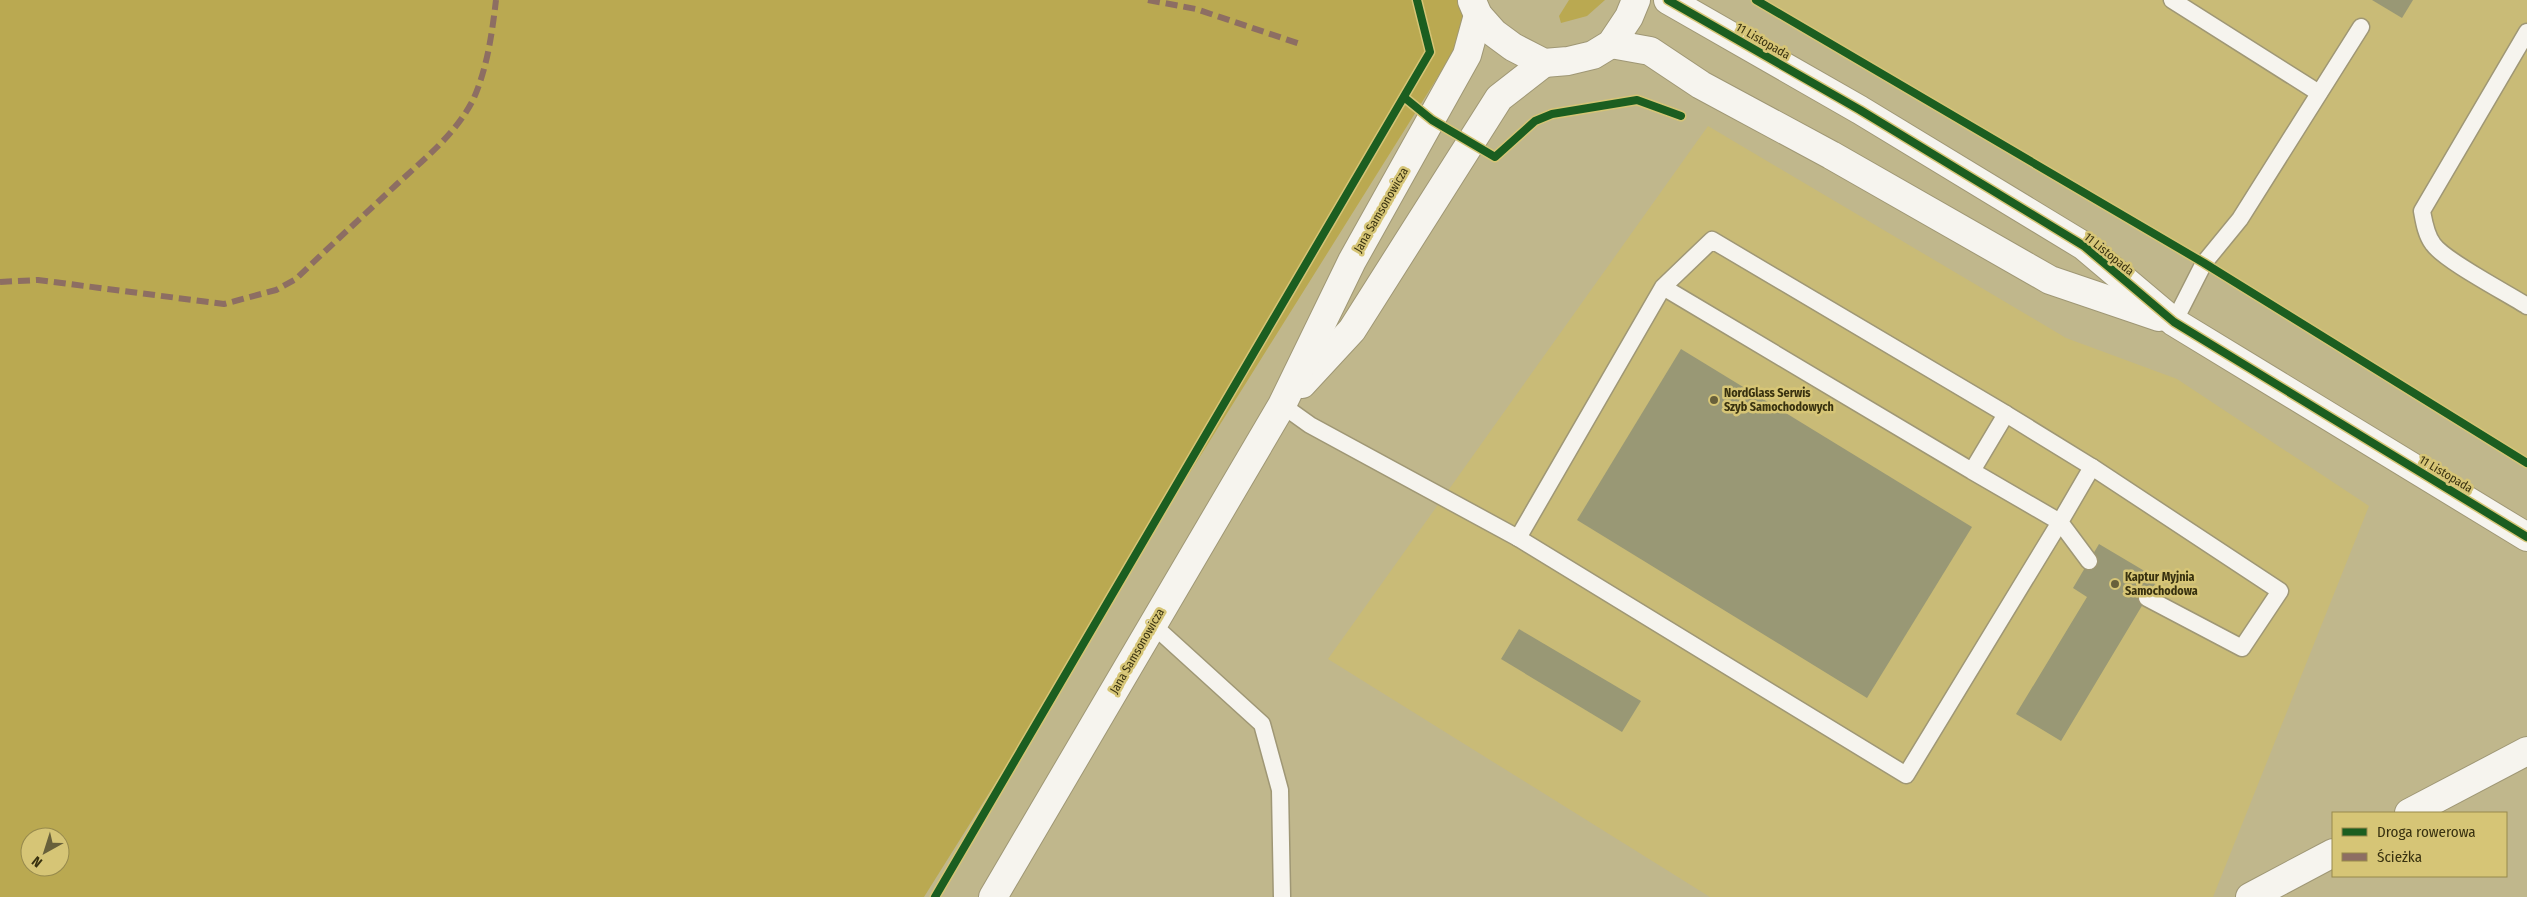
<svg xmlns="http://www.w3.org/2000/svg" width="2527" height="897" viewBox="0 0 2527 897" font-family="'Fira Sans Condensed',sans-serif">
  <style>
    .built { fill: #c9bb77 }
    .green { fill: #baa951; fill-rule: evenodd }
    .building { fill: #999875 }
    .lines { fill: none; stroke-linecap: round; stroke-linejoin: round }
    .lane-casing { stroke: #9f9775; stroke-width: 19 }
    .street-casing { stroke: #9f9775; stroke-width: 30 }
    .secondary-casing { stroke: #9f9775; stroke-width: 30 }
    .lane { stroke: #f6f4ee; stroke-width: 16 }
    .street { stroke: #f6f4ee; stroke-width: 28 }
    .secondary { stroke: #f6f4ee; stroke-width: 28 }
    .quiet { stroke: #8d6e63; stroke-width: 6; stroke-dasharray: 12 6; stroke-linecap: butt }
    .cycleway-casing { stroke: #d6c576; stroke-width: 11 }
    .cycleway { stroke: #1b5e20; stroke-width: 8 }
    .poi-dot { fill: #68603b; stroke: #d6c576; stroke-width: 2 }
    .labels { text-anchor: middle; stroke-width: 5; stroke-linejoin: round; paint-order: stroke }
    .street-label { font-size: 12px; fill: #38310f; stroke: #d6c576 }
    .poi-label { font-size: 12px; font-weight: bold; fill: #38310f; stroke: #d6c576; text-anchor: start }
  </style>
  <rect width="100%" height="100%" fill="#c0b78c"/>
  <g class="built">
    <polygon points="1756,0 2527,0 2527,463 2204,263"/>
    <polygon points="1708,126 2066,338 2177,379 2369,506 2213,897 1710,897 1328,659"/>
  </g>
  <g class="green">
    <path d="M0,0H1486L924,897H0ZM30,837H60V867H30Z"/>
    <polygon points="1569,0 1605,0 1587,16 1561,23 1559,16"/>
  </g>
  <g class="building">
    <polygon points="2372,0 2413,0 2402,18"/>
    <polygon points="1681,349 1972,527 1867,698 1577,520"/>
    <polygon points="2099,544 2158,579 2061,741 2016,714 2087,597 2073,588"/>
    <polygon points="1519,629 1641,701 1622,732 1501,659"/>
  </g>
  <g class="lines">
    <g class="lane-casing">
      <g id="lane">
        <polyline points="2172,0 2319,93"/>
        <path d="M2527,32L2422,211C2424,222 2426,235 2433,244C2445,261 2507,293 2527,306"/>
        <polyline points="1663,287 1972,471 2006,414 1712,240 1663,287 1518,538 1906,775 2060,522 1972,471"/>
        <polyline points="2174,322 2204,263 2240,219 2361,27"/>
        <polyline points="1282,405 1310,425 1518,538"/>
        <polyline points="2006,414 2092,467 2060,522 2089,561"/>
        <polyline points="2092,467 2280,591 2242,648 2147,598"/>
        <polyline points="1153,625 1262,724 1280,790 1282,897"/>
      </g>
    </g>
    <g class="street-casing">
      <g id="street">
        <polyline points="2409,813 2527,751"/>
        <polyline points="2250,897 2333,853"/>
      </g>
    </g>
    <g class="secondary-casing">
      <g id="secondary">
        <polyline points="1668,0 1860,110 2084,246 2174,322 2527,537"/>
        <polyline points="1472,1 1478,15 1494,33 1513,47 1544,63 1568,61 1593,55 1611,44 1629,17 1636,0"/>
        <polyline points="1611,44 1650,51 1701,85 1831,155 2050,280 2159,317"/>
        <polyline points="1302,384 1352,330 1499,98 1544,63"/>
        <polyline points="993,897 1282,405 1352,261 1467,55 1478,15"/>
      </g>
    </g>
    <use href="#lane" class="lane"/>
    <use href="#street" class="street"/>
    <use href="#secondary" class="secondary"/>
    <g class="quiet">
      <polyline points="1148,0 1196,9 1303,45"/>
      <path d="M0,282L38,280L224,304L276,290L296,279C329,247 363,216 396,185C424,159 455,135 473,100C487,69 492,34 496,0"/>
    </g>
    <g class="cycleway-casing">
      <g id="cycleway">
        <polyline points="1668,0 1860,110 2084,246 2174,322 2527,537"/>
        <polyline points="1756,0 2204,263 2527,463"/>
        <polyline points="1405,98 1432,120 1495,157 1535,121 1552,114 1637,100 1681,116"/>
        <polyline points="935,897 1430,52 1417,0"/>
      </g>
    </g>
    <use href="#cycleway" class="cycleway"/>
  </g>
  <g class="poi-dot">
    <circle cx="1714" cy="400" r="5"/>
    <circle cx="2115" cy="584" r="5"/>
  </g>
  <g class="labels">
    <g class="street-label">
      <text transform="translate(1763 41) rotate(30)" y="4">11 Listopada</text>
      <text transform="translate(1381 210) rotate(-60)" y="4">Jana Samsonowicza</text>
      <text transform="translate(2109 254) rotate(39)" y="4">11 Listopada</text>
      <text transform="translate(2446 474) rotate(31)" y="4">11 Listopada</text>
      <text transform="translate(1137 651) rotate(-60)" y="4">Jana Samsonowicza</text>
    </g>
    <g class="poi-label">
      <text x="1724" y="397">NordGlass Serwis<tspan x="1724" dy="14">Szyb Samochodowych</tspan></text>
      <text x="2125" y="581">Kaptur Myjnia<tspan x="2125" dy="14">Samochodowa</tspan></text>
    </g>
  </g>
  <rect x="2332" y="812" width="175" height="65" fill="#d6c576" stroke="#978a4d"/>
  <rect x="2342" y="828" width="25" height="8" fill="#1b5e20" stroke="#978a4d"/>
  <text x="2377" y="837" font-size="15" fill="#38310f">Droga rowerowa</text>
  <rect x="2342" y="853" width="25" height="8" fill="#8d6e63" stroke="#978a4d"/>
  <text x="2377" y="862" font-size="15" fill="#38310f">Ścieżka</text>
  <g transform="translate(45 852) rotate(219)"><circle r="24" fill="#d6c576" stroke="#978a4d"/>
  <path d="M0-4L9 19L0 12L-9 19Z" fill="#68603b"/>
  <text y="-8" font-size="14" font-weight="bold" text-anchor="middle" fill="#38310f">N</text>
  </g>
</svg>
